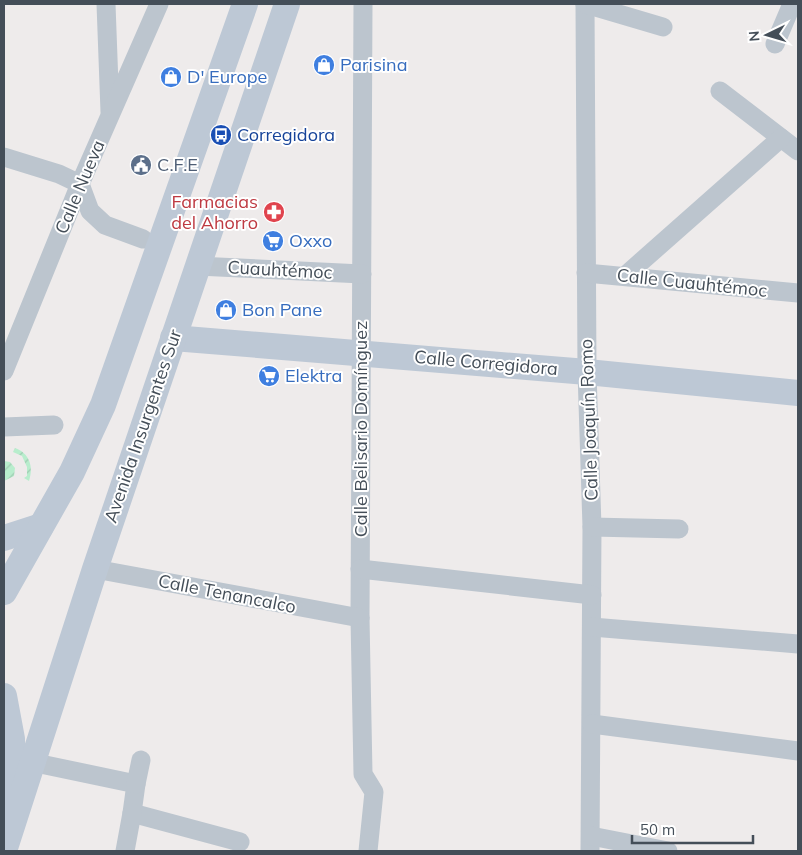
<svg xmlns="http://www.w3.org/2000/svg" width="802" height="855" viewBox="0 0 802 855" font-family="Mulish,sans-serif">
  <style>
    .garden { fill: url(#garden-furrows) }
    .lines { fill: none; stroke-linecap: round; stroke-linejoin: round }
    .street { stroke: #bcc5ce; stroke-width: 19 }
    .secondary { stroke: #bdc8d5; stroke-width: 26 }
    .labels { text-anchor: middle; stroke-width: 4; stroke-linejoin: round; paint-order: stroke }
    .shop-label { font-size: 18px; fill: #366cbe; stroke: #fff; text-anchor: start }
    .transit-label { font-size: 18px; fill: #164399; stroke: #fff; text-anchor: start }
    .service-label { font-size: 18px; fill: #4e5e75; stroke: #fff; text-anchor: start }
    .street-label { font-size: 18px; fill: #444e58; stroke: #fff }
    .health-label { font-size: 18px; fill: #be3a42; stroke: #fff; text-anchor: end }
  </style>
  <defs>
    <pattern id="garden-furrows" width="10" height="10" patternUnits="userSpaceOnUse" patternTransform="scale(1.25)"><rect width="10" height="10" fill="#b8edcd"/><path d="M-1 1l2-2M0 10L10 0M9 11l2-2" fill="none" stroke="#9fcdb2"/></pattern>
  </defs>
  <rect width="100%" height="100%" fill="#eeebeb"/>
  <g class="garden">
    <path d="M15,448C29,453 34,466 29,481L24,478L27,476V467L22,456L13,452Z"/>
    <polygon points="4,461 10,462 15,468 14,476 4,481"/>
  </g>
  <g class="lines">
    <g class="street">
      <polyline points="106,4 110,112"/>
      <polyline points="363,4 360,618 363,774 374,792 368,851"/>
      <polyline points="585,4 587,372 592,527 590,851"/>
      <polyline points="585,4 663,27"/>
      <polyline points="775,44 792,4"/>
      <polyline points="720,91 798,151"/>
      <polyline points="4,157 59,174 80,184 90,211 105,225 143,239"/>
      <polyline points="197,266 362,274"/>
      <polyline points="586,273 798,293"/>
      <polyline points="626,275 781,138"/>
      <polyline points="4,371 80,184 159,4"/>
      <polyline points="4,427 54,425"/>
      <polyline points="592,527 679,529"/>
      <polyline points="95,569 360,618"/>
      <polyline points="360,569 592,595"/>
      <polyline points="592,627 798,644"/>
      <polyline points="592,724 798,751"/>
      <polyline points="31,762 136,784 132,813 240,842"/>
      <polyline points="136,784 141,760"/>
      <polyline points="591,836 668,851"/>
      <polyline points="125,851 132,813"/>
    </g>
    <g class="secondary">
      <polyline points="173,338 587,372 798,393"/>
      <polyline points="4,538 41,526"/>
      <polyline points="4,592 72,472 103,405 245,4"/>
      <polyline points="4,696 12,739 12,794"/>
      <polyline points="4,851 95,569 287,4"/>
    </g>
  </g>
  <defs>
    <g id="shop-disc" transform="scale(1.125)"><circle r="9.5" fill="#3f7fe0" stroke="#fff"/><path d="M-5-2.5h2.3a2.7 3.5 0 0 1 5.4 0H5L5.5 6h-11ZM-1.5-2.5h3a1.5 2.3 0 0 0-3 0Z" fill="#fff"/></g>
    <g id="bus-disc" transform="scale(1.125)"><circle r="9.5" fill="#1a4fb4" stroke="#fff"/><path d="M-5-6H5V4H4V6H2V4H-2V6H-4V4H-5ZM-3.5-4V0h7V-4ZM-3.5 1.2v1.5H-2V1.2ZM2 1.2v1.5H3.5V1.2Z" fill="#fff"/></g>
    <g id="civic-disc" transform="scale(1.125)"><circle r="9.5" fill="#5c6f8a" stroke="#fff"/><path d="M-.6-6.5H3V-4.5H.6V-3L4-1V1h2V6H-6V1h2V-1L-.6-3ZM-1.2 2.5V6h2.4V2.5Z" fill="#fff"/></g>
    <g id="pharmacy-disc" transform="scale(1.125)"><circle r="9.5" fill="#e0444e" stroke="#fff"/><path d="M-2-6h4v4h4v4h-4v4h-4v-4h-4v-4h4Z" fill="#fff"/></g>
    <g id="supermarket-disc" transform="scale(1.125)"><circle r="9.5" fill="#3f7fe0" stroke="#fff"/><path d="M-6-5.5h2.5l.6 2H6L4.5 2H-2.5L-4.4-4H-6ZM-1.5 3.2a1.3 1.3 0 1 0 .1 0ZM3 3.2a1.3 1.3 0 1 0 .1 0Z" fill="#fff"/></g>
  </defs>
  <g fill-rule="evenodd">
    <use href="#shop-disc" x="324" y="65"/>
    <use href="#shop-disc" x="171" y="77"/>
    <use href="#bus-disc" x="221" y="135"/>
    <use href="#civic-disc" x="141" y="165"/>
    <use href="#pharmacy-disc" x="274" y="212"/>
    <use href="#supermarket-disc" x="273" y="241"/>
    <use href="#shop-disc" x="226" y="310"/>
    <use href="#supermarket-disc" x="269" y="376"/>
  </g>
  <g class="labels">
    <g class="shop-label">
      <text x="340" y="71">Parisina</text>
      <text x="187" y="83">D' Europe</text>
      <text x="289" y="247">Oxxo</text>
      <text x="242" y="316">Bon Pane</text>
      <text x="285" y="382">Elektra</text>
    </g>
    <g class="transit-label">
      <text x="237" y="141">Corregidora</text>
    </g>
    <g class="service-label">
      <text x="157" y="171">C.F.E</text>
    </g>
    <g class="street-label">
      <text transform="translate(80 187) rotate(-67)" y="6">Calle Nueva</text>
      <text transform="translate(280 270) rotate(3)" y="6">Cuauhtémoc</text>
      <text transform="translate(692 283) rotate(6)" y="6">Calle Cuauhtémoc</text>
      <text transform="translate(486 363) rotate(5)" y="6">Calle Corregidora</text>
      <text transform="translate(589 420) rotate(-92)" y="6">Calle Joaquín Romo</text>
      <text transform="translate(143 426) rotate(-71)" y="6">Avenida Insurgentes Sur</text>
      <text transform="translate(361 429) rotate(-90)" y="6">Calle Belisario Domínguez</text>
      <text transform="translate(227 594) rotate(11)" y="6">Calle Tenancalco</text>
    </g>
    <g class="health-label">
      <text x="258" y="208">Farmacias<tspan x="258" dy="21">del Ahorro</tspan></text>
    </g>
  </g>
  <rect width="802" height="855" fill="none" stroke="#444e58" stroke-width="10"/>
  <g transform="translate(767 35) rotate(265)" stroke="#ffffff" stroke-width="4" paint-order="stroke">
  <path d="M0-4L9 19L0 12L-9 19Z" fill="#444e58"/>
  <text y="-8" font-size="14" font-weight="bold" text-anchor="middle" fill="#444e58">N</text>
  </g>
  <path d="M632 835v8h121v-8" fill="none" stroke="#444e58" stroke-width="2.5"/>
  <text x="640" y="835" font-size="15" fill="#444e58" stroke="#ffffff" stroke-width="4" paint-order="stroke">50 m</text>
</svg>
